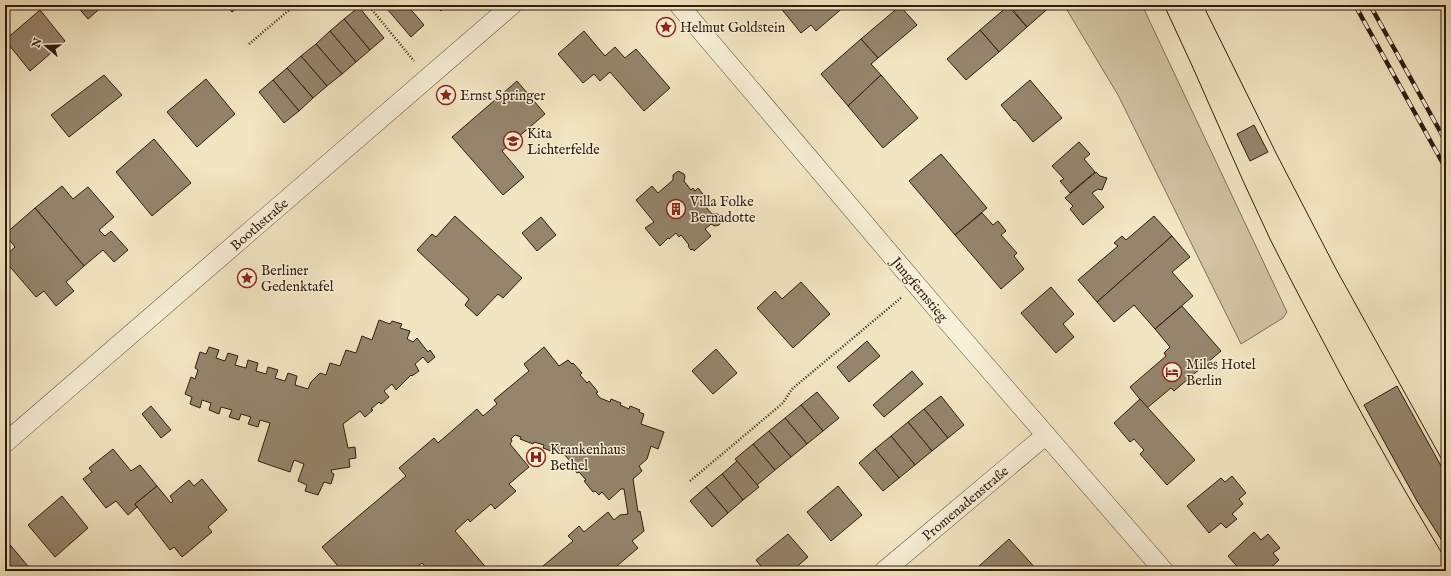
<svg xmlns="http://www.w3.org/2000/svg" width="1451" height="576" viewBox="0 0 1451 576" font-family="'IM FELL English',serif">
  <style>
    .green { fill: #d1c3a3; stroke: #806f58 }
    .building { fill: #95856c; stroke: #301b0e }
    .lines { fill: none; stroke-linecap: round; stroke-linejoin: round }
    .street-casing { stroke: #604e3b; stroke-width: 20 }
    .path { stroke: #301b0e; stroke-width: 2.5; stroke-dasharray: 1 2; stroke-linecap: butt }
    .street { stroke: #f7efd7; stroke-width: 19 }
    .tram { stroke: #301b0e; stroke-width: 1 }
    .rail-casing { stroke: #301b0e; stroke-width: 4.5 }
    .rail { stroke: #f7efd7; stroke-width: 3; stroke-dasharray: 9; stroke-linecap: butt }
    .labels { text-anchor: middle; stroke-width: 3; stroke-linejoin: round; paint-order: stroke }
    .poi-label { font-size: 14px; fill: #301b0e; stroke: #f7efd7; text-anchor: start }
    .street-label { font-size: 14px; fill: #301b0e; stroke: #f7efd7 }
  </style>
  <rect width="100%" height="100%" fill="#f2e6c2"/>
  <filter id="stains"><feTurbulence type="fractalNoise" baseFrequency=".005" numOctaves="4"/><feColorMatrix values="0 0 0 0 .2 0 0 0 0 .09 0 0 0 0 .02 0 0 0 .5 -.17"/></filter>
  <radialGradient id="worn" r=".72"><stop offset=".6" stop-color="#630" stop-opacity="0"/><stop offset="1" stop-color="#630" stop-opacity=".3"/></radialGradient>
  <polygon class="green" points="1064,5 1142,5 1287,312 1283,318 1241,344 1118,95"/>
  <g class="building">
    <polygon points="76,5 104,5 88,19"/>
    <polygon points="225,5 240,5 232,12"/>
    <polygon points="393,5 407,5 424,25 411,37 388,10"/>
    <polygon points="436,5 447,5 441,11"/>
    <polygon points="780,5 846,5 816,31 811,25 801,33 779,6"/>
    <polygon points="1009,5 1052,5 1027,27"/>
    <polygon points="900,6 917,25 878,58 861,39"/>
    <polygon points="1008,6 1027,27 999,52 980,30"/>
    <polygon points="359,7 384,38 370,50 344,19"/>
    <polygon points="40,10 65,41 30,71 5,40"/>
    <polygon points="344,19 370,50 356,62 330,31"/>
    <polygon points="980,30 999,52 966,80 947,59"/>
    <polygon points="330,31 356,62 342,74 316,44"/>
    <polygon points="584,31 605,56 615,47 625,58 636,49 670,88 644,111 610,72 600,81 594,74 583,83 558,54"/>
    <polygon points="861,39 878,58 871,64 881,75 848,106 821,74"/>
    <polygon points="316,44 342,74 327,86 301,56"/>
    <polygon points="301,56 327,86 313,98 287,68"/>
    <polygon points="287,68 313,98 299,111 273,80"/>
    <polygon points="104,75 122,95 69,137 51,115"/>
    <polygon points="881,75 918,118 883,148 848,106"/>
    <polygon points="206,79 235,114 197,147 167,112"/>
    <polygon points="273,80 299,111 284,123 259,92"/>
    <polygon points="1030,80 1062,118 1033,142 1015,120 1014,121 1001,105"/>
    <polygon points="517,81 545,114 502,151 524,177 503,195 452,137"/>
    <polygon points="1254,125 1268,152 1250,161 1237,134"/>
    <polygon points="154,139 191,183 152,216 116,172"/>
    <polygon points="1079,142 1090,154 1084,159 1095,172 1070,193 1060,181 1064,179 1052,166"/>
    <polygon points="941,154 987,208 955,235 909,181"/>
    <polygon points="678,171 684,174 685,176 684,181 691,190 693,188 695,191 698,188 707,199 705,201 707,204 705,206 712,214 718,214 721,218 721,222 719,225 715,226 711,224 705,229 711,236 694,251 693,249 691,250 688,246 689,245 681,235 679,237 676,233 669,239 668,238 660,246 645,228 654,222 636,200 652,186 658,193 673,180 673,175"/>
    <polygon points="1096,172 1100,176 1107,178 1102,190 1098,189 1092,193 1104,207 1083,225 1070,209 1073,206 1065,198"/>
    <polygon points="62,186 73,199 88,187 114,217 99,230 105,236 111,231 128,250 114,262 103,250 84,266 35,208"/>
    <polygon points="35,208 84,266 66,282 74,291 56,306 44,291 36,297 5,261 5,256 15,247 5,234"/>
    <polygon points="982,213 993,225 998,221 1006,231 1001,235 1017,253 1014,256 1024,269 1001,289 955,235"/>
    <polygon points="455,216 522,278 503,298 498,294 477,316 465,305 469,299 417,250 432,234 436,237"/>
    <polygon points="1154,216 1172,236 1097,302 1078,280 1118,246 1114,243 1122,236 1126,240"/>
    <polygon points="541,217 556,235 537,251 522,233"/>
    <polygon points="1172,236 1190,257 1172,272 1193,296 1155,329 1134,305 1114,322 1097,302"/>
    <polygon points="801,282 830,314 793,348 757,308 775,291 782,299"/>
    <polygon points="1051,287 1074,314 1063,324 1074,337 1056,353 1021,313"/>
    <polygon points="1182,306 1221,351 1174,391 1171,388 1147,408 1130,387 1166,356 1164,353 1170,347 1155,329"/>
    <polygon points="379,320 390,324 392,321 402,324 400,328 410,331 407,339 413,342 417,338 428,352 430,350 435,357 428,363 423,357 415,364 419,371 412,376 411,375 396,390 392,384 384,391 389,397 381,404 379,402 371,409 373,410 365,417 360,411 343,424 348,448 355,447 356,458 349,459 350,467 331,470 332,473 334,474 331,484 324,482 318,495 305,491 307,485 298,481 304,464 294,460 290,472 258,461 270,423 260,420 258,427 248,424 251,417 241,414 239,420 229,417 232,410 221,407 219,414 209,410 211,403 202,400 200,408 190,404 192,397 185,394 191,377 195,379 198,370 195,368 200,352 206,354 209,347 219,350 216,358 225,361 228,353 238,356 235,365 246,368 248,360 258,363 256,371 266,374 268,367 278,370 275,378 285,381 288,373 297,376 295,385 308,389 311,382 320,373 326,375 330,363 340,366 346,350 356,353 362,336 372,340"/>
    <polygon points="867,341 880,356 849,382 837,367"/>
    <polygon points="544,347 559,366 568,360 572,364 573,363 582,373 580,375 587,383 589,381 598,392 596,393 600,398 610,402 611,399 621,403 620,405 629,409 630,406 640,410 639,412 644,414 641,424 664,432 658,449 651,446 647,459 639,466 642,471 633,479 638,512 640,511 644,531 632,541 638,548 611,571 537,571 573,541 568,536 579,526 584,532 608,512 614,520 620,515 628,514 624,489 621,489 609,500 602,492 599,495 595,491 593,492 584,481 586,480 579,472 577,473 568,462 570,461 562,452 557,450 556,453 543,448 544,445 534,442 533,444 520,439 521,437 515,435 511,439 512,441 510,444 529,467 509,484 516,491 495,509 491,504 470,522 468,519 455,531 489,571 429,571 422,563 412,571 342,571 322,547 406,476 399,468 434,438 438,443 477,409 483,416 497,404 494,400 529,371 524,364"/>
    <polygon points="716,349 737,373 713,394 692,371"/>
    <polygon points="912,371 923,384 884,417 873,405"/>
    <polygon points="1397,386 1446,475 1446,547 1417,501 1364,405"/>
    <polygon points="817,392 839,418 823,431 801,405"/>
    <polygon points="941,396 964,425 948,438 924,409"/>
    <polygon points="1140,399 1195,460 1167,485 1140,454 1144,450 1134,439 1130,442 1114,423"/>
    <polygon points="801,405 823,431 807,444 785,418"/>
    <polygon points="151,406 171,430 161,438 142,414"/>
    <polygon points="924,409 948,438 932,451 908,422"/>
    <polygon points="785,418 807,444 791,457 769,431"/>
    <polygon points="908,422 932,451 915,465 891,436"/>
    <polygon points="769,431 791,457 775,470 753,444"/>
    <polygon points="891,436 915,465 899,478 875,449"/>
    <polygon points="753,444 775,470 757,485 735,459"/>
    <polygon points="113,449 131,471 140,465 157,486 135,504 137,507 128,515 116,501 106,508 83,479 92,472 89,468"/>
    <polygon points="875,449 899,478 883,491 859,463"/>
    <polygon points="737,461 759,487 743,500 722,474"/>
    <polygon points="722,474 743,500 728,513 706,487"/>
    <polygon points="1232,476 1246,493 1239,499 1243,504 1232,514 1237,519 1226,528 1221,523 1209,533 1187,506 1221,478 1225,482"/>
    <polygon points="202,479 227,510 208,527 212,532 182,557 174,547 170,550 135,504 157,486 171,503 173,501 170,496 189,480 194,486"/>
    <polygon points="838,486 862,515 831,541 807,512"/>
    <polygon points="706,487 728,513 712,527 690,501"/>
    <polygon points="62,496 88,528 55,557 28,525"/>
    <polygon points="1254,532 1261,540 1268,534 1280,548 1273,553 1279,560 1267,571 1241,571 1228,556"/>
    <polygon points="788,534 808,557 792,571 765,571 756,560"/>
    <polygon points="1009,539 1038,571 982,571 978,567"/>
    <polygon points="6,540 32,571 5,571 5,541"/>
  </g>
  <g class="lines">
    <g class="street-casing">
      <g id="street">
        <polyline points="679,5 948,322 1164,571"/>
        <polyline points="5,443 512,5"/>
        <polyline points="884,571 1046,435"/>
      </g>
    </g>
    <g class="path">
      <polyline points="368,5 414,61"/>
      <polyline points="249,44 295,5"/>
      <polyline points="690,481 783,403 792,389 902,297"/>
    </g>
    <use href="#street" class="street"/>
    <g class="tram">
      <path d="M1164,5C1201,82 1233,162 1270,239C1291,281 1313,322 1335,364C1370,430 1407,496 1446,560"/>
      <polyline points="1203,5 1276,153 1336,269 1446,467"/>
    </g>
    <g class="rail-casing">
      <g id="rail">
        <polyline points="1355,5 1446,169"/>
        <polyline points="1370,5 1446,142"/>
      </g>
    </g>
    <use href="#rail" class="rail"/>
  </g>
  <defs>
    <g id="sight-ring" transform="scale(1)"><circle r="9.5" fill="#f7efd7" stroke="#8f2418" stroke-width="1.5"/><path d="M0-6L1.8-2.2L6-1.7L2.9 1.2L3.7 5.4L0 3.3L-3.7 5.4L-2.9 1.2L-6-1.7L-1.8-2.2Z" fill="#8f2418"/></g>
    <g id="school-ring" transform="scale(1)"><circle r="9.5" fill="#f7efd7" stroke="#8f2418" stroke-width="1.5"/><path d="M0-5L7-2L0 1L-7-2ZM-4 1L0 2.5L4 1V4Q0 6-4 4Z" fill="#8f2418"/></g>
    <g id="building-ring" transform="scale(1)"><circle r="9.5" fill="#f7efd7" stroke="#8f2418" stroke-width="1.5"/><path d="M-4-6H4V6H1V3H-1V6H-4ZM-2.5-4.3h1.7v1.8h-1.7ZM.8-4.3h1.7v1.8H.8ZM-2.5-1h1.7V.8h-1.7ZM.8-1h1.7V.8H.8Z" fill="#8f2418"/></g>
    <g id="hotel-ring" transform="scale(1)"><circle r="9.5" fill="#f7efd7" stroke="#8f2418" stroke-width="1.5"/><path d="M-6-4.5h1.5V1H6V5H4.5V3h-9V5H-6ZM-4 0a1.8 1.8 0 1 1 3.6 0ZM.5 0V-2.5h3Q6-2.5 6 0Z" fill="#8f2418"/></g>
    <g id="hospital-ring" transform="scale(1)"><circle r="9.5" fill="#f7efd7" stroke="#8f2418" stroke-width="1.5"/><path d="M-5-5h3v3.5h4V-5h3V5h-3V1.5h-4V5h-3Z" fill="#8f2418"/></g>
  </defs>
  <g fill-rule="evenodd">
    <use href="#sight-ring" x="666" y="27"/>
    <use href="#sight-ring" x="446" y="95"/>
    <use href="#school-ring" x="513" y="141"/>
    <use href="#building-ring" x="676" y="209"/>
    <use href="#sight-ring" x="247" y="278"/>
    <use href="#hotel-ring" x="1172" y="372"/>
    <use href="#hospital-ring" x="536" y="457"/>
  </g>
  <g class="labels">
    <g class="poi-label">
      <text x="680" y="32">Helmut Goldstein</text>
      <text x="460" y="100">Ernst Springer</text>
      <text x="527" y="138">Kita<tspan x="527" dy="16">Lichterfelde</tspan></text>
      <text x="690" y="206">Villa Folke<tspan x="690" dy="16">Bernadotte</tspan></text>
      <text x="261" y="275">Berliner<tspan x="261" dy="16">Gedenktafel</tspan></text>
      <text x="1186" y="369">Miles Hotel<tspan x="1186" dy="16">Berlin</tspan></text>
      <text x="550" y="454">Krankenhaus<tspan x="550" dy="16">Bethel</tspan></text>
    </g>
    <g class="street-label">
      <text transform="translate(259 224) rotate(-41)" y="5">Boothstraße</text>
      <text transform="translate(920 289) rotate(50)" y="5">Jungfernstieg</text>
      <text transform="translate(965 503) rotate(-40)" y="5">Promenadenstraße</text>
    </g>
  </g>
  <rect width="1451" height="576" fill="none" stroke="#f2e6c2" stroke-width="20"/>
  <rect x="6" y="6" width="1439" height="564" fill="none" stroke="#301b0e" stroke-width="2"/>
  <rect x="10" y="10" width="1431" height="556" fill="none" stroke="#301b0e"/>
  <g transform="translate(46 46) rotate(289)" stroke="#f7efd7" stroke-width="3" paint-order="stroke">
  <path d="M0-3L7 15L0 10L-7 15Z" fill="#301b0e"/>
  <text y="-6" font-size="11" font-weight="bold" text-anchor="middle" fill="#301b0e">N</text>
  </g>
  <rect width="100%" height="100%" filter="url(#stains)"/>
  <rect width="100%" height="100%" fill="url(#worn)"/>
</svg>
